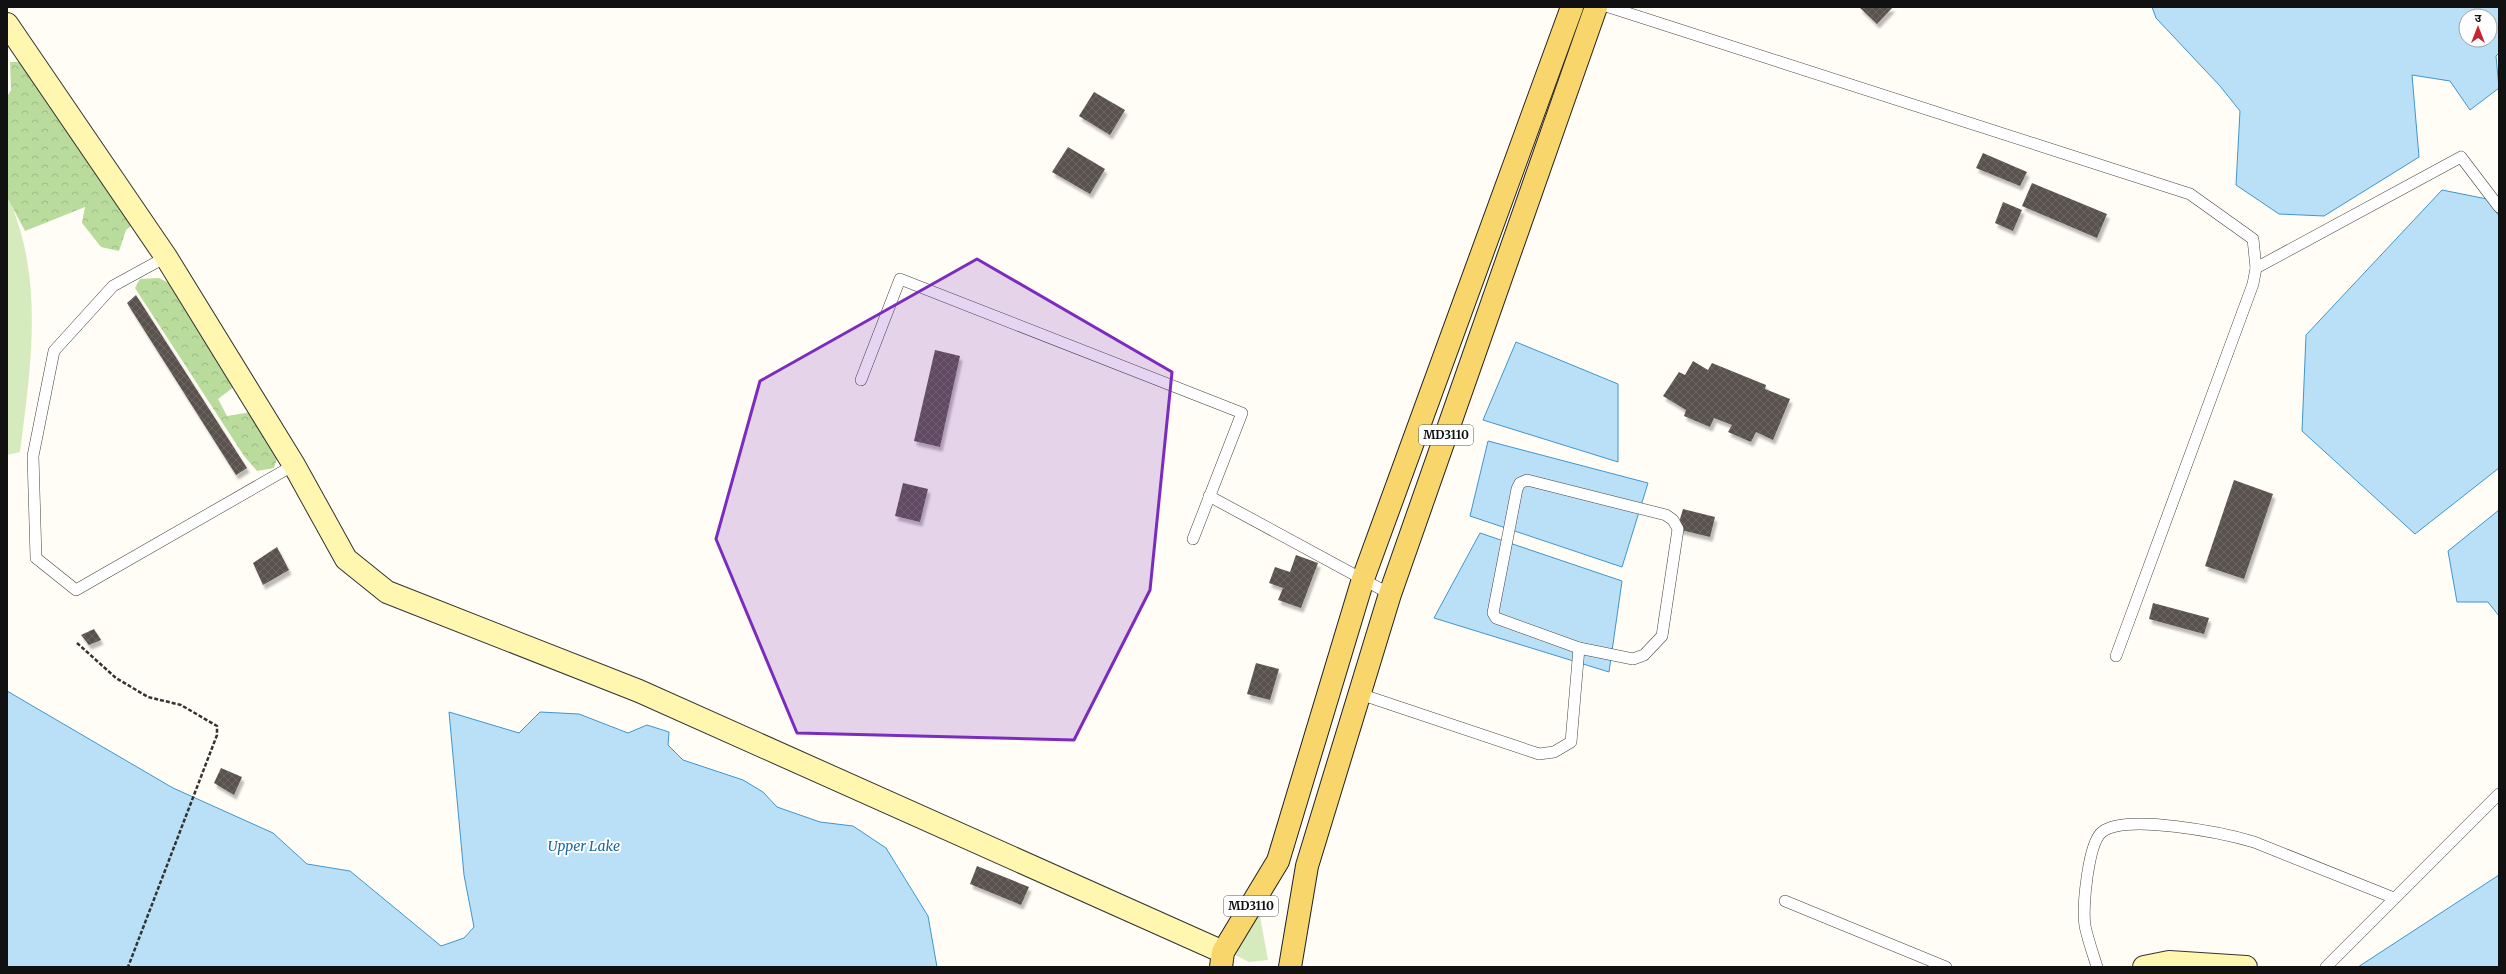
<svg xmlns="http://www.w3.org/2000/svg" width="2506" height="974" viewBox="0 0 2506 974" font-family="Merriweather,'Noto Sans Devanagari',serif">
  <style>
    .green { fill: #d5ebbd }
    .forest { fill: url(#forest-crowns) }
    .water { fill: #b9e0f7; stroke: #3f96cf; fill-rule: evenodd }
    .building { fill: url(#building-cross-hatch); filter: url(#shadow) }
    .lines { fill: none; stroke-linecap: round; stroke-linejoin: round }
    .lane-casing { stroke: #444; stroke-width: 12 }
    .secondary-casing { stroke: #333; stroke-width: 24 }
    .primary-casing { stroke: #222; stroke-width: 24 }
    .path { stroke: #333; stroke-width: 2.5; stroke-dasharray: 4 2; stroke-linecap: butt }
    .lane { stroke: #fff; stroke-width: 11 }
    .secondary { stroke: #fff6b0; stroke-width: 22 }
    .primary { stroke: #f9d66b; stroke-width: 22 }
    .marked { fill: #7b2cbf; fill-opacity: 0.2; stroke: #7b2cbf; stroke-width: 3; stroke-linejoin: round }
    .labels { text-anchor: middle; stroke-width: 4; stroke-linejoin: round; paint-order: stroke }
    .shield { fill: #fff; stroke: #585858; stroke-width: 1 }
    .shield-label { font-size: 12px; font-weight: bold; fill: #111 }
    .water-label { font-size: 14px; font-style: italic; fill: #1768a6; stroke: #fff }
  </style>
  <defs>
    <pattern id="forest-crowns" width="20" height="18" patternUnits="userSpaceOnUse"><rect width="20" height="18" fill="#b9dc9c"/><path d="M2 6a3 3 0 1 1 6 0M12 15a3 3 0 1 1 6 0" fill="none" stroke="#9ebc85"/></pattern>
    <pattern id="building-cross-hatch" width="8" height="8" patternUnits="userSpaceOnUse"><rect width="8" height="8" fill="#5a524d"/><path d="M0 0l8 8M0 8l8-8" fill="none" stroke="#6d6662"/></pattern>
    <filter id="shadow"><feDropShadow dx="2.5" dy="4.5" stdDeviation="1" flood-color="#0004"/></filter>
  </defs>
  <rect width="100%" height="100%" fill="#fffdf5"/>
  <g class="green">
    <path d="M7,195C45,277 31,365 20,452L7,455Z"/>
    <polygon points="1259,911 1268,960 1249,962 1233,954"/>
  </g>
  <g class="forest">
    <polygon points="10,62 24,62 135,223 126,230 119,251 101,247 82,223 85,207 25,231 7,197 7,97 11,90"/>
    <polygon points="159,278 173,285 239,383 218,399 227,416 257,411 279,453 274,468 257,471 244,456 135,288 140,279"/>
  </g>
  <g class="water">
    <path d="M2152,7H2499V53L2496,56L2499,88L2470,110L2450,81L2412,75L2419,157L2324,216L2279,214L2236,185L2240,111L2220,86L2156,18ZM2466,16H2490V40H2466Z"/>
    <polygon points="2442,190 2487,199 2499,216 2499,468 2415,534 2302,431 2306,335"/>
    <polygon points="1516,342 1618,384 1618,462 1483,420"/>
    <polygon points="1488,441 1648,483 1622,567 1470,516"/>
    <polygon points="2499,510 2499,616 2488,602 2457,602 2448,551"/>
    <polygon points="1480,533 1622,581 1609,672 1434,618"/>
    <polygon points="7,691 173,788 273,833 307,864 350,871 441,946 464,938 474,927 464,875 449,712 519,733 540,712 579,714 628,733 647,725 669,732 668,745 683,760 743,780 763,792 777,807 820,822 853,826 886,848 928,916 937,967 7,967"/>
    <polygon points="2499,875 2499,967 2358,967"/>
  </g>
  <g class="building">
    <polygon points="1859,7 1893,7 1877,24"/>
    <polygon points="1094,92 1125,110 1110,135 1079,116"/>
    <polygon points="1068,147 1105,169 1090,194 1052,172"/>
    <polygon points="1983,153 2027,172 2020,186 1976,168"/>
    <polygon points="2032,183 2107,214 2097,238 2022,206"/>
    <polygon points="2003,202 2022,210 2013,231 1995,223"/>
    <polygon points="136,295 247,468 236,475 127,303"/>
    <polygon points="935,350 960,356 940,447 914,441"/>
    <polygon points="1693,361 1708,370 1712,363 1766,385 1765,389 1790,399 1773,440 1756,432 1751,442 1728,432 1732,425 1714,418 1710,427 1684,416 1686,410 1663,396 1679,372 1685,375"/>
    <polygon points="2234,480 2273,494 2244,579 2205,566"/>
    <polygon points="903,483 928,489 920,522 895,516"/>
    <polygon points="1683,509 1715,517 1710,537 1677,529"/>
    <polygon points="277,547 289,570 263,585 253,563"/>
    <polygon points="1296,555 1318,563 1301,608 1278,600 1283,588 1269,583 1275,567 1290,572"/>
    <polygon points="2153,603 2209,618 2204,634 2149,619"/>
    <polygon points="94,629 101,640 89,645 81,635"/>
    <polygon points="1256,663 1279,669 1270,700 1247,694"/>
    <polygon points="221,768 242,777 234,795 214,783"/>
    <polygon points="977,866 1029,887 1021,905 970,884"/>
  </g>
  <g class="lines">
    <g class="lane-casing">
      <g id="lane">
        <polyline points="1609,7 2190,194 2253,239 2256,268 2253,284 2116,656"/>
        <polyline points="166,257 113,286 54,351 33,456 36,558 76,590 294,465"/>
        <polyline points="2256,268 2461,157 2499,207"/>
        <polyline points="861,380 900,279 1242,413 1193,539"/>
        <polygon points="1527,480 1666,515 1673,520 1678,529 1662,636 1644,655 1633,659 1579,648 1496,618 1493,613 1517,489 1520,483"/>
        <polyline points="1209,496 1390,594"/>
        <polyline points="1360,694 1539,754 1554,752 1571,742 1579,648"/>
        <polyline points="1785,901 1946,967"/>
        <path d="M2097,967C2093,954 2088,940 2085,926C2082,909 2088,843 2102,832C2126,813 2224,833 2254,842L2394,898"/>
        <polyline points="2326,967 2499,794"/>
      </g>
    </g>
    <g class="secondary-casing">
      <g id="secondary">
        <polyline points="7,24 166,257 294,465 346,559 387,592 639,691 1223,952"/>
        <polyline points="2144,967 2169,962 2246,967"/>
      </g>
    </g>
    <g class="primary-casing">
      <g id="primary">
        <polyline points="1221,967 1223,952 1278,861 1363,579 1572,7"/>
        <polyline points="1290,967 1307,866 1390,594 1596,7"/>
      </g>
    </g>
    <polyline class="path" points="77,643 116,678 148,697 181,705 217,726 217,735 128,967"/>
    <use href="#lane" class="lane"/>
    <use href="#secondary" class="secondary"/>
    <use href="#primary" class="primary"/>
  </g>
  <path class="marked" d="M977,259L1172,372L1150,590L1074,740L797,733L716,539L760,381Z"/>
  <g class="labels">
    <g class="shield">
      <rect x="1419" y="425" width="54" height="20" rx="3"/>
      <rect x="1224" y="896" width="54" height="20" rx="3"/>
    </g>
    <g class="shield-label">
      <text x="1446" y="439">MD3110</text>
      <text x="1251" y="910">MD3110</text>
    </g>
    <g class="water-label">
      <text x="584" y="851">Upper Lake</text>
    </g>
  </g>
  <rect width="2506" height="974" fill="none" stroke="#111111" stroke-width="16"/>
  <g transform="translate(2478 28)"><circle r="19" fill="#ffffff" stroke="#a0a0a0"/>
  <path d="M0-3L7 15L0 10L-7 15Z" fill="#c4262e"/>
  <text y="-6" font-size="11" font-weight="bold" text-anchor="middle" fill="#111111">उ</text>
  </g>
</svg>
